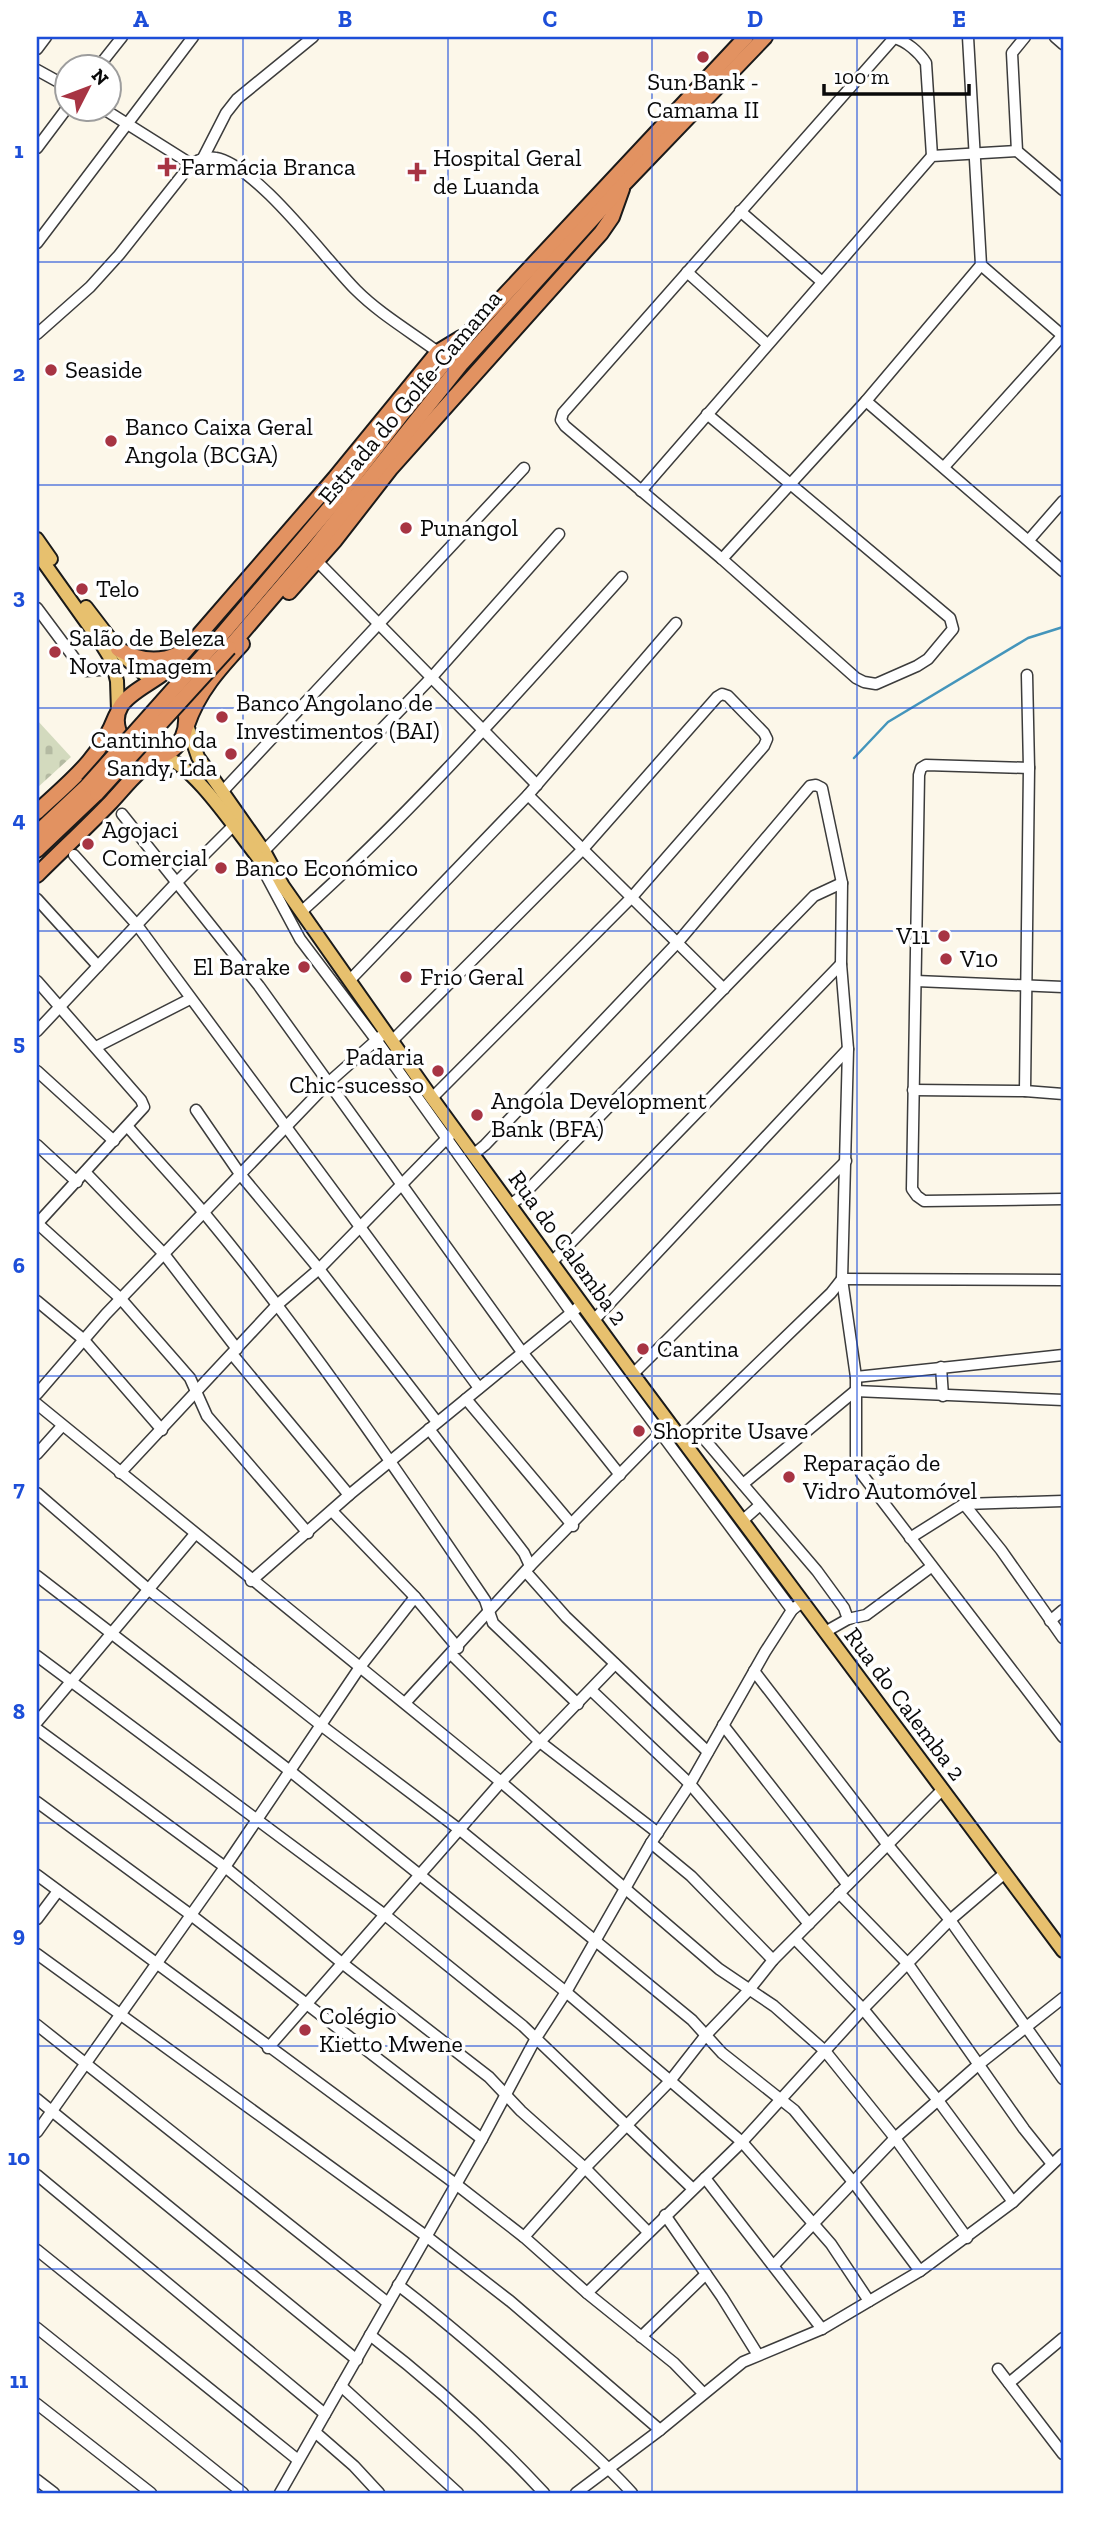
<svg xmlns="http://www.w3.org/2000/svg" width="1100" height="2530" viewBox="0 0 1100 2530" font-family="'Zilla Slab',serif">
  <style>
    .cemetery { fill: url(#cemetery-stones) }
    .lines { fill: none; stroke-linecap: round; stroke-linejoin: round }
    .stream { stroke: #4495bb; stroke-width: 2.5 }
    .minor-casing { stroke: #3c3c3c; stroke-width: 13 }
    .major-casing { stroke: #1a1a1a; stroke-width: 16 }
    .highway-casing { stroke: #1a1a1a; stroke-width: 18 }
    .minor { stroke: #fff; stroke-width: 10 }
    .major { stroke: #e7c06e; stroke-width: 12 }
    .highway { stroke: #e29261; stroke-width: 14 }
    .highway-bridge-casing { stroke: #1a1a1a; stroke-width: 18; stroke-linecap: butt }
    .highway-bridge { stroke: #e29261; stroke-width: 14 }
    .grid { fill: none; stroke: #1d4ed8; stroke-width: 2; stroke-opacity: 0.55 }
    .poi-dot { fill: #a73443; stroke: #fff; stroke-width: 2.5 }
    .labels { text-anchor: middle; stroke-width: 7; stroke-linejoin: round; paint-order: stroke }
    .poi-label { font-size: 24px; fill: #090909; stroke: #fff; text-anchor: start }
    .street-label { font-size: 24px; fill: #090909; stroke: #fff }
    .neatline { fill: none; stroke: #1d4ed8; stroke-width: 2.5 }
    .grid-label { font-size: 23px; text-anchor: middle; font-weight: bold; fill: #1d4ed8 }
  </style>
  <defs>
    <pattern id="cemetery-stones" width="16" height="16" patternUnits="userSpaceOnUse" patternTransform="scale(1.75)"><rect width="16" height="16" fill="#d3dabe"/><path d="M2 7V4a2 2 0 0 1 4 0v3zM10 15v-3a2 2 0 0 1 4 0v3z" fill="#b4baa2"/></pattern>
  </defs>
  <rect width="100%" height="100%" fill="#fcf7e9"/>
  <polygon class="cemetery" points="37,720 71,757 37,788"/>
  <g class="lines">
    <polyline class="stream" points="854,758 888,722 1028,638 1063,627"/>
    <g class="minor-casing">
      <g id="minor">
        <polyline points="968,37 981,265 1063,336"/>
        <polyline points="1025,37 1012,53 1017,151 1063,190"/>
        <polyline points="1055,37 1063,44"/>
        <polyline points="37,49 46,37"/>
        <polyline points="99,66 122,37"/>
        <polyline points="37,70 66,86"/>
        <polyline points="102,108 191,164"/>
        <polyline points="37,148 67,108"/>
        <polyline points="203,158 226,113 237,99 313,37"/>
        <polyline points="740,211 821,281"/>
        <polyline points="37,243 193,37"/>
        <polyline points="687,272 767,344"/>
        <path d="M37,334L90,287L119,255L191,164C199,160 207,156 216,158C257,166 326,260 356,290C380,314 411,332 438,352"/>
        <polyline points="866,401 1063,571"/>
        <path d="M707,414L950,618L953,629L928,659L917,666L876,684L864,682L856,678L722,559L565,426L561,420L563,413L894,38C906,41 919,52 926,63L932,156"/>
        <polyline points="944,467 1063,335"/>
        <polyline points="641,491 932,156 1017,151"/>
        <polyline points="1029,540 1063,501"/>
        <polyline points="722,559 866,401 981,265"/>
        <polyline points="317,561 537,785"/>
        <polyline points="37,608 81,667 86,671 114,669"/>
        <polyline points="1029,768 926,765 921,768 919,775 912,1189 917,1196 924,1201 1063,1199"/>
        <polyline points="222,792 524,468"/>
        <polyline points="528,795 724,989"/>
        <polyline points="122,814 259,986 522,1352 620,1475"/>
        <polyline points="264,851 432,677 559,534"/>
        <polyline points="74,855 137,925 479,1388"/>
        <polyline points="261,866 300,939 377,1041 571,1312 792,1610"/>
        <polyline points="37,899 98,966"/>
        <path d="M301,912C416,809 518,692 622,577"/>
        <polyline points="350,980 528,795 676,623"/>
        <polyline points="37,981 141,1100 144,1107 37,1224"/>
        <polyline points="916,981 1063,987"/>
        <polyline points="37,1031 176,883 233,826"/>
        <polyline points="393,1040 583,849 717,697 722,694 728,696 764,733 767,739 764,746 632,897 432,1098"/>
        <polyline points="96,1047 190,999"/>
        <polyline points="37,1071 114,1141"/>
        <polyline points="913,1090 1025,1091 1063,1094"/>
        <polyline points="1025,1091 1029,768 1027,675"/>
        <polyline points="196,1110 240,1174 319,1269 437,1422"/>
        <path d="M128,1127C153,1156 180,1184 205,1214C306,1336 396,1469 485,1600L493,1623L578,1704"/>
        <polyline points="37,1145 77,1182"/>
        <polyline points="474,1154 485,1145 678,942 810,786 816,785 822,788 842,883 841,964 848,1049 842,1279 856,1377 856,1458 861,1473 1063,1737"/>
        <polyline points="85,1172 164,1254 237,1349"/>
        <polyline points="510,1205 522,1196 814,896 842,883"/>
        <polyline points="37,1223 121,1299 190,1378 207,1416 308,1533"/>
        <polyline points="552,1262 841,964"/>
        <polyline points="842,1279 1063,1280"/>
        <polyline points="37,1301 83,1339 162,1430"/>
        <polyline points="594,1320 848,1049"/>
        <polyline points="232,1354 349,1495"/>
        <polyline points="941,1367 943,1396"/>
        <polyline points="633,1374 846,1161"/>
        <polyline points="856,1377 1063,1355"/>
        <polyline points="37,1394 106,1314 328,1083 381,1036"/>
        <polyline points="466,1399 573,1526"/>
        <polyline points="37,1404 501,1782 719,1969 774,2006 825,2051 895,2138 967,2238"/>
        <polyline points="694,1427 817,1571 844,1608 848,1619"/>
        <polyline points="429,1429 524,1553 530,1566"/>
        <polyline points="681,1438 831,1293 842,1279"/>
        <polyline points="37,1454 62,1426"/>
        <polyline points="120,1473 277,1305 319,1269 450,1135"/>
        <polyline points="743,1484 855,1391 1063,1400"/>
        <polyline points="37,1493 148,1589 322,1726 460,1830 692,2020 722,2053 794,2110 854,2183 920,2271"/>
        <polyline points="964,1504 1001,1550 1063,1638"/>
        <polyline points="332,1511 415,1597 458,1648"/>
        <polyline points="742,1521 760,1505"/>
        <polyline points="910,1538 964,1504 1063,1501"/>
        <polyline points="526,1572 566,1617 708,1752"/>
        <polyline points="37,1576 290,1771 566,1992 742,2142 831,2244 869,2301"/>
        <polyline points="251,1581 349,1495 582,1304"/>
        <polyline points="1050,1621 1063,1610"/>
        <polyline points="825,1632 848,1619 866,1615 931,1567"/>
        <polyline points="451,1654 540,1742 658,1833"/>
        <polyline points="37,1656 385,1915 523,2026 693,2189"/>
        <polyline points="754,1671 887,1844 950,1920 1063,2079"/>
        <polyline points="591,1690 690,1784 809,1924"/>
        <polyline points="405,1703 530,1566 664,1429"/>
        <polyline points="37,1722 195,1534"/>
        <polyline points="723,1725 847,1884"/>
        <polyline points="37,1729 225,1867 342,1963 489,2077 521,2111 585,2168 648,2232"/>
        <polyline points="37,1802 191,1915 482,2139"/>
        <polyline points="651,1843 691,1876 773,1960"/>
        <polyline points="37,1875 457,2185 524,2237 587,2293 742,2142 863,2009 950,1920 1005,1873"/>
        <polyline points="839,1893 908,1964 1024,2129 1052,2164"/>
        <polyline points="37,1919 58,1891"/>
        <polyline points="795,1939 863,2009 937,2099 1013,2202"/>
        <polyline points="37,1954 426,2236 510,2301 660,2430"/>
        <polyline points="37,2025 388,2303"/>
        <polyline points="268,2048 501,1782 615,1664"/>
        <polyline points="37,2099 357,2360"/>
        <polyline points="37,2132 225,1867 360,1667 415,1597"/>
        <polyline points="37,2175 325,2414"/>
        <polyline points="705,2178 822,2329"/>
        <polyline points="665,2215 722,2297 758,2355"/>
        <polyline points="524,2237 585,2168 670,2081 706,2035 749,1990 773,1960 943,1789"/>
        <polyline points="37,2250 298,2460"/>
        <polyline points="774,2265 895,2138 978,2065 1063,1998"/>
        <path d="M398,2285C453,2327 504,2372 554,2418C581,2443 608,2466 632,2493"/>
        <polyline points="587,2293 674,2363 703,2393"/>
        <polyline points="37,2328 243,2493"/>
        <path d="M370,2335C433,2383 491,2436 544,2493"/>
        <polyline points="641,2337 706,2274"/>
        <polyline points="998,2369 1063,2454"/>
        <polyline points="1009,2383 1063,2338"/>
        <polyline points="341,2386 458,2493"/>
        <polyline points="37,2404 151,2493"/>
        <polyline points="315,2432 354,2466 379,2493"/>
        <polyline points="37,2480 54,2493"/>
        <polyline points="280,2493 482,2139 536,2038 566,1992 651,1843 690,1784 765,1652 792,1610 802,1602"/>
        <polyline points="576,2493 660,2430 743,2362 822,2329 920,2271 1013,2202 1063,2154"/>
      </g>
    </g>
    <g class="major-casing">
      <g id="major">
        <polyline points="37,539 51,559"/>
        <polyline points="37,553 99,640 112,661 117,681 118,711"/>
        <polyline points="86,607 125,658 151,680"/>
        <polyline points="187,725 198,757 264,851 283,886 432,1098 633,1374 1063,1951"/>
        <path d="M163,756C198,767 243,842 270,872"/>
      </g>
    </g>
    <g class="highway-casing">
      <g id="highway">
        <polyline points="289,592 335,540 391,468 601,233 612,217 622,189"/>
        <polyline points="219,638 336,500 402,414 471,331 746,37"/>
        <polyline points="229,648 312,551 462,363 622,186 765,37"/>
        <path d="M118,649C137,660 157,664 178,654"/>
        <path d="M187,725C198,692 219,669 242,644"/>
        <path d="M123,741C102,703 138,692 162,674C171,667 178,658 186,650L335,478L438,352L461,338"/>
        <path d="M135,753C163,765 188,746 186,716"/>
        <path d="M37,812C70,781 99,760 116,716"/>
        <polyline points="37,833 88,785"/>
        <polyline points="37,850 97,793"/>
        <path d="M37,875C61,851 87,827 111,802C127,785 140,766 163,756"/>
      </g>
    </g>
    <use href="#minor" class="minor"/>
    <use href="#major" class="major"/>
    <use href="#highway" class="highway"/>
    <g class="highway-bridge-casing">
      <g id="highway-bridge">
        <polyline points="88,785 219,638"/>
        <polyline points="97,793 229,648"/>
      </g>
    </g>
    <use href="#highway-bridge" class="highway-bridge"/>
  </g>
  <path class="grid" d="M243,37V2493M448,37V2493M652,37V2493M857,37V2493M37,262H1063M37,485H1063M37,708H1063M37,931H1063M37,1154H1063M37,1376H1063M37,1600H1063M37,1823H1063M37,2046H1063M37,2269H1063"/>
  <g class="poi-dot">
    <circle cx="703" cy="57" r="7"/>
    <path d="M163.5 156.5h7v7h7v7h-7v7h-7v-7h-7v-7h7z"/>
    <path d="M413.5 161.5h7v7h7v7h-7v7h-7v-7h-7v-7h7z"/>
    <circle cx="51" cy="370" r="7"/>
    <circle cx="111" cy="441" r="7"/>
    <circle cx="406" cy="528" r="7"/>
    <circle cx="82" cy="589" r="7"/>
    <circle cx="55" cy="652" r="7"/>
    <circle cx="222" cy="717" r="7"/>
    <circle cx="231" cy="754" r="7"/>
    <circle cx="88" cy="844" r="7"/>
    <circle cx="221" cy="868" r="7"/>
    <circle cx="944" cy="936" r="7"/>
    <circle cx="946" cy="959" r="7"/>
    <circle cx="304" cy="967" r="7"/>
    <circle cx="406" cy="977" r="7"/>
    <circle cx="438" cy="1071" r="7"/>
    <circle cx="477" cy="1115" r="7"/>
    <circle cx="643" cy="1349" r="7"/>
    <circle cx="639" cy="1431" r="7"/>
    <circle cx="789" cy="1477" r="7"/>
    <circle cx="305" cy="2030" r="7"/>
  </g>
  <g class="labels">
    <g class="poi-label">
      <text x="703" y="90" text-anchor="middle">Sun Bank -<tspan x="703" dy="28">Camama II</tspan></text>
      <text x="433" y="166">Hospital Geral<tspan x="433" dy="28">de Luanda</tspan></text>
      <text x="181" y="175">Farmácia Branca</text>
      <text x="65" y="378">Seaside</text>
      <text x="125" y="435">Banco Caixa Geral<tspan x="125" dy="28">Angola (BCGA)</tspan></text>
      <text x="420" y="536">Punangol</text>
      <text x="96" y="597">Telo</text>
      <text x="69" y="646">Salão de Beleza<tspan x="69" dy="28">Nova Imagem</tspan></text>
      <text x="236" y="711">Banco Angolano de<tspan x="236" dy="28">Investimentos (BAI)</tspan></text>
      <text x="217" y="748" text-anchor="end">Cantinho da<tspan x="217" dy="28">Sandy, Lda</tspan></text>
      <text x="102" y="838">Agojaci<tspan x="102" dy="28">Comercial</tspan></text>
      <text x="235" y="876">Banco Económico</text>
      <text x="930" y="944" text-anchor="end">V11</text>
      <text x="960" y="967">V10</text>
      <text x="290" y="975" text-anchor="end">El Barake</text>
      <text x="420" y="985">Frio Geral</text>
      <text x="424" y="1065" text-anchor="end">Padaria<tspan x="424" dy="28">Chic-sucesso</tspan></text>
      <text x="491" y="1109">Angola Development<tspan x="491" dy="28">Bank (BFA)</tspan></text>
      <text x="657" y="1357">Cantina</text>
      <text x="653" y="1439">Shoprite Usave</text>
      <text x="803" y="1471">Reparação de<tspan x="803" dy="28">Vidro Automóvel</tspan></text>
      <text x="319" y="2024">Colégio<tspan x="319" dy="28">Kietto Mwene</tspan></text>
    </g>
    <g class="street-label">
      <text transform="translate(410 397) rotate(-50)" y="8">Estrada do Golfe-Camama</text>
      <text transform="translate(568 1248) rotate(54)" y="8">Rua do Calemba 2</text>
      <text transform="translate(905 1704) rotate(53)" y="8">Rua do Calemba 2</text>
    </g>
  </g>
  <rect width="1100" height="2530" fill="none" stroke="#ffffff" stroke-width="77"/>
  <g transform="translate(88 88) rotate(48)"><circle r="33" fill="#ffffff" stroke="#9d9d9d" stroke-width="2"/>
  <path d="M0-5L12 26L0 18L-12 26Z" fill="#a73443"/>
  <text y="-10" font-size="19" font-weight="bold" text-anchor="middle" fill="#090909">N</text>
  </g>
  <path d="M824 84v10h145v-10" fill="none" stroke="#090909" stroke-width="3.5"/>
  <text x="834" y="84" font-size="21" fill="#090909" stroke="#ffffff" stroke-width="5" paint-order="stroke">100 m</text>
  <rect x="38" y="38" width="1024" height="2454" class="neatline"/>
  <g class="grid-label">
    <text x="141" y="27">A</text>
    <text x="345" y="27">B</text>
    <text x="550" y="27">C</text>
    <text x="755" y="27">D</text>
    <text x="959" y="27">E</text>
    <text x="19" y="158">1</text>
    <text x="19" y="381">2</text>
    <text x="19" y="604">3</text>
    <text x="19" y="827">4</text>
    <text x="19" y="1050">5</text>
    <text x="19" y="1273">6</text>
    <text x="19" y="1496">7</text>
    <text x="19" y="1719">8</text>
    <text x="19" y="1942">9</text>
    <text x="19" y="2165">10</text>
    <text x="19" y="2388">11</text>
  </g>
</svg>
